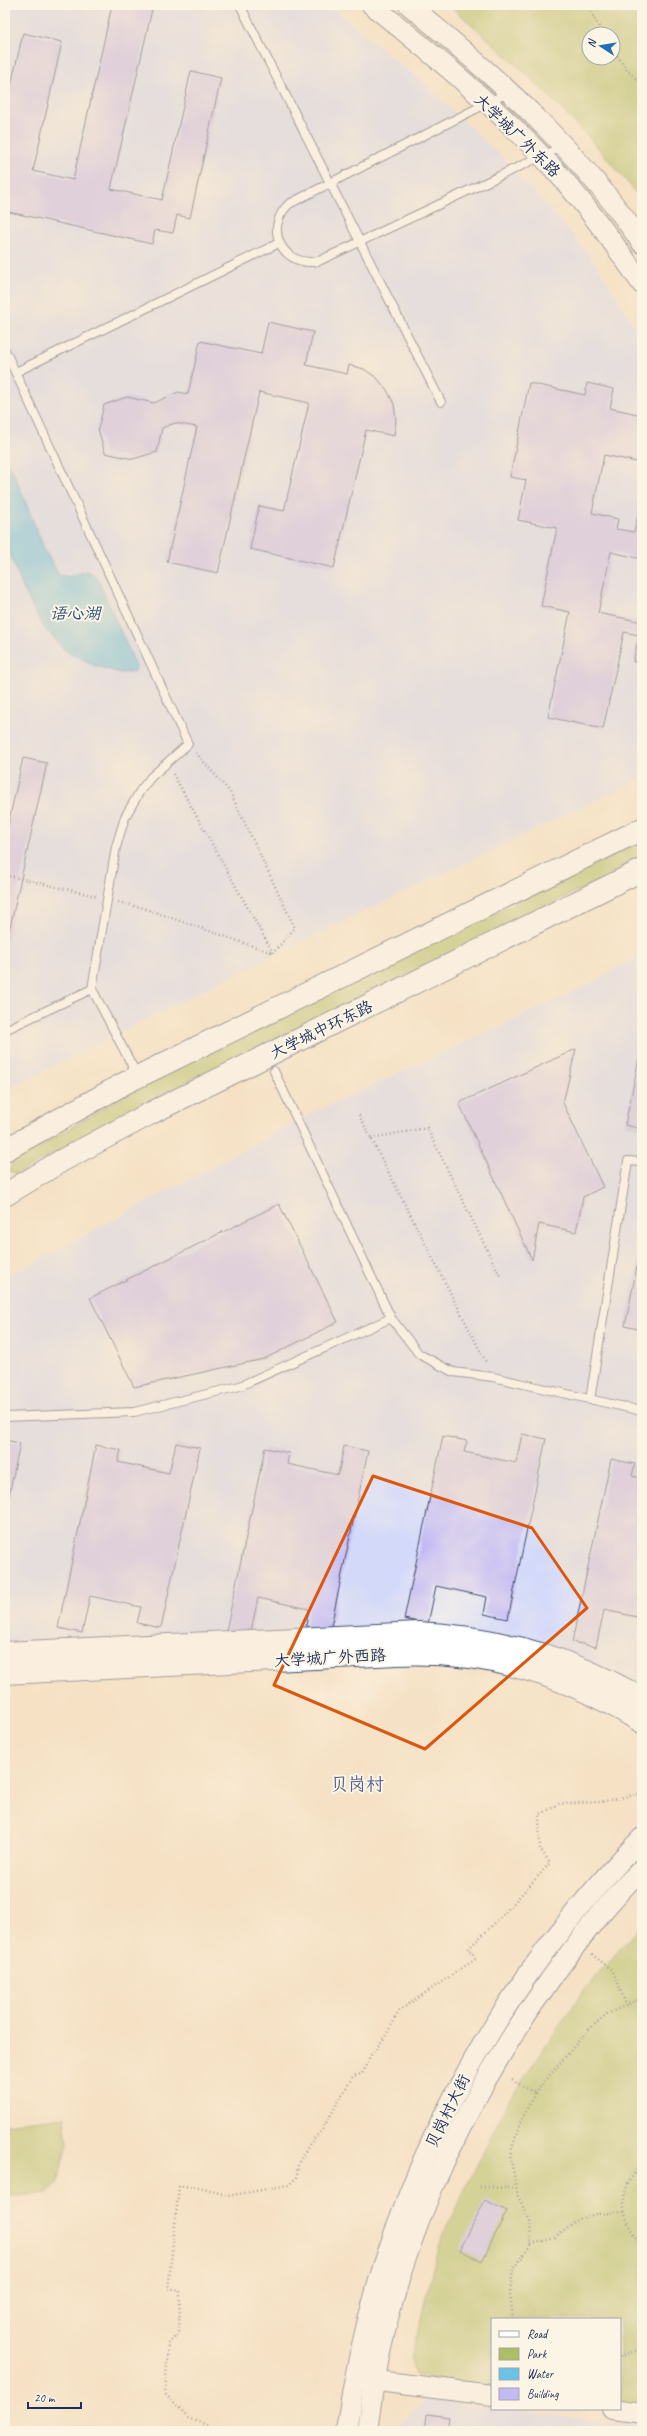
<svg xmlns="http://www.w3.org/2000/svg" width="647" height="2436" viewBox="0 0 647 2436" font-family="Caveat,'LXGW WenKai TC',sans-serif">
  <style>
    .built { fill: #d3d9f9 }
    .green { fill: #aebf63; stroke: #647760; fill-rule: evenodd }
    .water { fill: #6bc2e8; stroke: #4378a3 }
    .building { fill: #c3baf4 }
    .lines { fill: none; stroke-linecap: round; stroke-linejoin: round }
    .service-casing { stroke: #3c4a6d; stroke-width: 10 }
    .tertiary-casing { stroke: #3c4a6d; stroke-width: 22 }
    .secondary-casing { stroke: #3c4a6d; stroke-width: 24 }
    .primary-casing { stroke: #3c4a6d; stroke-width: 24 }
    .path { stroke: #3c4a6d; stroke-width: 2.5; stroke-dasharray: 1 3; stroke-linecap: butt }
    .service { stroke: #fff; stroke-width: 8 }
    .tertiary { stroke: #fff; stroke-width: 20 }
    .secondary { stroke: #fff; stroke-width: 22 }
    .primary { stroke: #fff; stroke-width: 22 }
    .marked { fill: none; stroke: #de5710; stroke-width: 3; stroke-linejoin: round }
    .labels { text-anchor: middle; stroke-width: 4; stroke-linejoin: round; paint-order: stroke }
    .street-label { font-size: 16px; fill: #1b2f5e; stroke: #fcf5e5 }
    .water-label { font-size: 17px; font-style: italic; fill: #2f5480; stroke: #fcf5e5 }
    .quarter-label { font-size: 18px; fill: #566092; stroke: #fcf5e5 }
  </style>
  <rect width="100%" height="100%" fill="#fcf5e5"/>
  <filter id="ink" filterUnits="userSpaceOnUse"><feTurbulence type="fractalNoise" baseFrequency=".025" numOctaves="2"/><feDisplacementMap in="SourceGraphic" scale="8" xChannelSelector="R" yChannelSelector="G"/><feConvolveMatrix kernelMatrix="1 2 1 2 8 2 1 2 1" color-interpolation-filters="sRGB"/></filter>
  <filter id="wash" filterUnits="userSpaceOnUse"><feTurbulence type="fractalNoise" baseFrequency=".012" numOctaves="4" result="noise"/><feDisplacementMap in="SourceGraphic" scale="16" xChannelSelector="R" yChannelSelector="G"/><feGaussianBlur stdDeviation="0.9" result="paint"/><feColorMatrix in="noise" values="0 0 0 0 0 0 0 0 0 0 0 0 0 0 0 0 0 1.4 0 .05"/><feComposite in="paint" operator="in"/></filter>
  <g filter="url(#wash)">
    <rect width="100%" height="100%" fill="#f5e1c5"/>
    <g class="built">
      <polygon points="5,5 328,5 421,81 501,156 570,231 597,265 642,338 642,778 256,964 5,1090"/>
      <polygon points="642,954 642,1691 511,1640 5,1642 5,1275 23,1269 298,1120 588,985"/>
      <polygon points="427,2400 642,2426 642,2431 391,2431"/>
    </g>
    <g class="green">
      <path d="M449,5H642V201C586,128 519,65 449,5ZM589,34H613V58H589Z"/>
      <polygon points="642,841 642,856 596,882 146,1102 17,1174 9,1171 12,1163 137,1088"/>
      <polygon points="642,1924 642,2408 620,2405 620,2319 492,2319 492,2389 415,2375 411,2358 442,2236 508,2102 582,1992"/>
      <polygon points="65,2117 68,2141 57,2184 47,2193 5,2197 5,2124"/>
    </g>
    <polygon class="water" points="5,461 12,469 45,551 59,575 68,577 87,571 96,576 136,666 135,671 121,673 96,666 65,650 42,625 23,588 5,541"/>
    <g id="blocks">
      <g class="building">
        <polygon points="112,5 153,5 111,189 162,200 191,71 221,78 190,218 177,215 173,233 155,230 152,244 5,211 7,196 5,196 5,112 23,33 62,42 33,171 73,180"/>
        <polygon points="268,322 313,332 306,365 347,374 349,365 364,369 377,378 387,390 394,404 396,420 394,436 366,430 334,568 250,549 259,506 284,511 309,403 259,392 218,573 167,562 197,427 175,423 162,428 157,452 133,459 105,453 98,429 104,405 127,397 154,403 178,392 188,394 200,341 261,354"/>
        <polygon points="529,383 585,395 587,383 614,389 610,408 642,415 642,463 604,455 592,513 618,519 616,529 634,532 642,500 642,559 611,552 598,613 642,622 642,663 633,662 639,635 624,632 603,729 548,717 570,612 541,606 557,528 518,520 526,480 510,477"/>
        <polygon points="23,758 47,763 6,945 5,839"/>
        <polygon points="576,1049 563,1103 603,1187 583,1197 576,1232 539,1224 532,1260 459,1103"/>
        <polygon points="641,1049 642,1049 642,1129 625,1125"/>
        <polygon points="279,1204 338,1322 264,1359 134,1387 90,1298"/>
        <polygon points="641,1247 642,1247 642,1330 625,1326"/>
        <polygon points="522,1434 546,1439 508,1619 484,1614 487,1597 436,1586 428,1624 404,1619 443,1436 467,1441 464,1452 516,1463"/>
        <polygon points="5,1440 20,1443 6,1510 5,1510"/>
        <polygon points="176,1443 200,1448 161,1628 137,1623 141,1607 90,1596 82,1633 58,1628 96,1445 121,1450 118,1462 169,1473"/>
        <polygon points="344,1446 368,1451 330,1631 306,1626 309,1609 258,1598 250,1636 226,1631 265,1448 289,1453 287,1464 338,1475"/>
        <polygon points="611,1459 635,1464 632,1476 642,1478 642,1618 604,1610 596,1647 572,1642"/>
        <polygon points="485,2200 507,2211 482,2261 460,2250"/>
        <polygon points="427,2414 449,2417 447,2431 425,2431"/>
      </g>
    </g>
  </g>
  <g filter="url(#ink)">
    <use href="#blocks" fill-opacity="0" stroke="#3c4a6d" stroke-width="1"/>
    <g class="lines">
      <g class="service-casing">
        <g id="service">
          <polyline points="240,5 441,402"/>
          <path d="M509,92L289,204C262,229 284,269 319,261L563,146"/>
          <polyline points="5,350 188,744 151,777 140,791 125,817 116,847 92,989 137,1075"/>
          <polyline points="16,372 279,243"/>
          <polyline points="5,1030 92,989"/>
          <polyline points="274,1071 391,1318 419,1354 453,1372 493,1377 642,1411"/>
          <polyline points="590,1400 628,1161 642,1162"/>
          <polyline points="5,1417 134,1412 240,1386 391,1318"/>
        </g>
      </g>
      <g class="tertiary-casing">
        <g id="tertiary">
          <path d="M372,5C435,56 498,108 553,168C586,204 614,243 642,284"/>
          <path d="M409,5C495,76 579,150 642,243"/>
          <polyline points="361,2379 492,2395"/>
          <polyline points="612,2409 642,2413"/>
          <path d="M346,2431C378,2206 483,2000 642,1838"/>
          <path d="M367,2431C386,2266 456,2111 552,1977C580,1939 608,1901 642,1869"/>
        </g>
      </g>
      <g class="secondary-casing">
        <g id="secondary">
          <path d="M5,1653L418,1633C498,1637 573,1658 642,1699"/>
          <path d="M5,1673L397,1654C485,1650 568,1675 642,1722"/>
        </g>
      </g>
      <g class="primary-casing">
        <g id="primary">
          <polyline points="5,1150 125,1083 642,829"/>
          <polyline points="5,1195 61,1161 151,1113 642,870"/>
        </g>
      </g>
      <g class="path">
        <polyline points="587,5 603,34"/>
        <polyline points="613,49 627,70 642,85"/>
        <polyline points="196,753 230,792 295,928 273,953"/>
        <polyline points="173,774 273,953"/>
        <polyline points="5,875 96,896"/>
        <polyline points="118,902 143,908 273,953"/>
        <polyline points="359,1115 487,1364"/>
        <polyline points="371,1138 427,1128 500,1276"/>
        <polyline points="592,1954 613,1971 627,2007"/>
        <polyline points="512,2080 535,2093"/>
        <path d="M642,2164C616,2191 620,2219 642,2246"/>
        <polyline points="480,2187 516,2188"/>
        <polyline points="531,2244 555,2238 579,2219 596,2214 625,2212"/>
        <polyline points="513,2319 510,2292 513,2269 531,2246 530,2221 518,2196 510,2155 520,2123 535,2093 588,2030 607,2014 642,1998"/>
        <polyline points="620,2357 642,2348"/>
        <polyline points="222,2431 188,2418 165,2394 168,2344 179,2333 180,2291 168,2289 179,2186 200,2187 228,2196 289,2185 297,2177 298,2164 310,2143 322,2130 353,2076 362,2074 370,2056 385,2037 400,2010 477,1958 468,1949 501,1917 550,1863 540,1849 539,1815 559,1804 601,1802 642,1793"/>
      </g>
      <use href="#service" class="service"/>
      <use href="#tertiary" class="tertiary"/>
      <use href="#secondary" class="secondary"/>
      <use href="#primary" class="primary"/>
    </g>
  </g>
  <path d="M0 0H647V2436H0ZM373,1476L532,1528L587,1608L425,1749L274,1685Z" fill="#f5e1c5" fill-opacity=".55" fill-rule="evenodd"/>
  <path class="marked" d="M373,1476L532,1528L587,1608L425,1749L274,1685Z"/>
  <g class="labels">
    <g class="street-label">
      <text transform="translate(518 135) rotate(44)" y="6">大学城广外东路</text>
      <text transform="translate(321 1029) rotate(-26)" y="6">大学城中环东路</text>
      <text transform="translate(330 1657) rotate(-3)" y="6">大学城广外西路</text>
      <text transform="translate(447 2111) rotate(-64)" y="6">贝岗村大街</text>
    </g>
    <g class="water-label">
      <text x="75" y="619">语心湖</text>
    </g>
    <g class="quarter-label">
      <text x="357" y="1790">贝岗村</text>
    </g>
  </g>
  <rect width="647" height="2436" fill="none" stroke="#fcf5e5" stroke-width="20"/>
  <rect x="491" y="2318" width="130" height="92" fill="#fcf5e5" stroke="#a2a6af"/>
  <rect x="499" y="2331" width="20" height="6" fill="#ffffff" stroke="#a2a6af"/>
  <text x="527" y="2338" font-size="12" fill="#1b2f5e">Road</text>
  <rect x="499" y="2348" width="20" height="12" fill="#aebf63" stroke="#a2a6af"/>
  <text x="527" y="2358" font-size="12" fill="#1b2f5e">Park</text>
  <rect x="499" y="2368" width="20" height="12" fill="#6bc2e8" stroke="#a2a6af"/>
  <text x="527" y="2378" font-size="12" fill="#1b2f5e">Water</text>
  <rect x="499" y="2388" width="20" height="12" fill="#c3baf4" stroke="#a2a6af"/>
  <text x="527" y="2398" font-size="12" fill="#1b2f5e">Building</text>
  <g transform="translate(601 46) rotate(282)"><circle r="19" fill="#fcf5e5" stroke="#a2a6af"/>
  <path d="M0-3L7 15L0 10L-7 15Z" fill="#1f6fb2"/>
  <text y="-6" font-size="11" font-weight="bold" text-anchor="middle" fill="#1b2f5e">N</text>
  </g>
  <path d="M28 2402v6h53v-6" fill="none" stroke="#1b2f5e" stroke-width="2"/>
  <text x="34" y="2402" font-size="12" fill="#1b2f5e" stroke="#fcf5e5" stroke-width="3" paint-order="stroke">20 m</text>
</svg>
